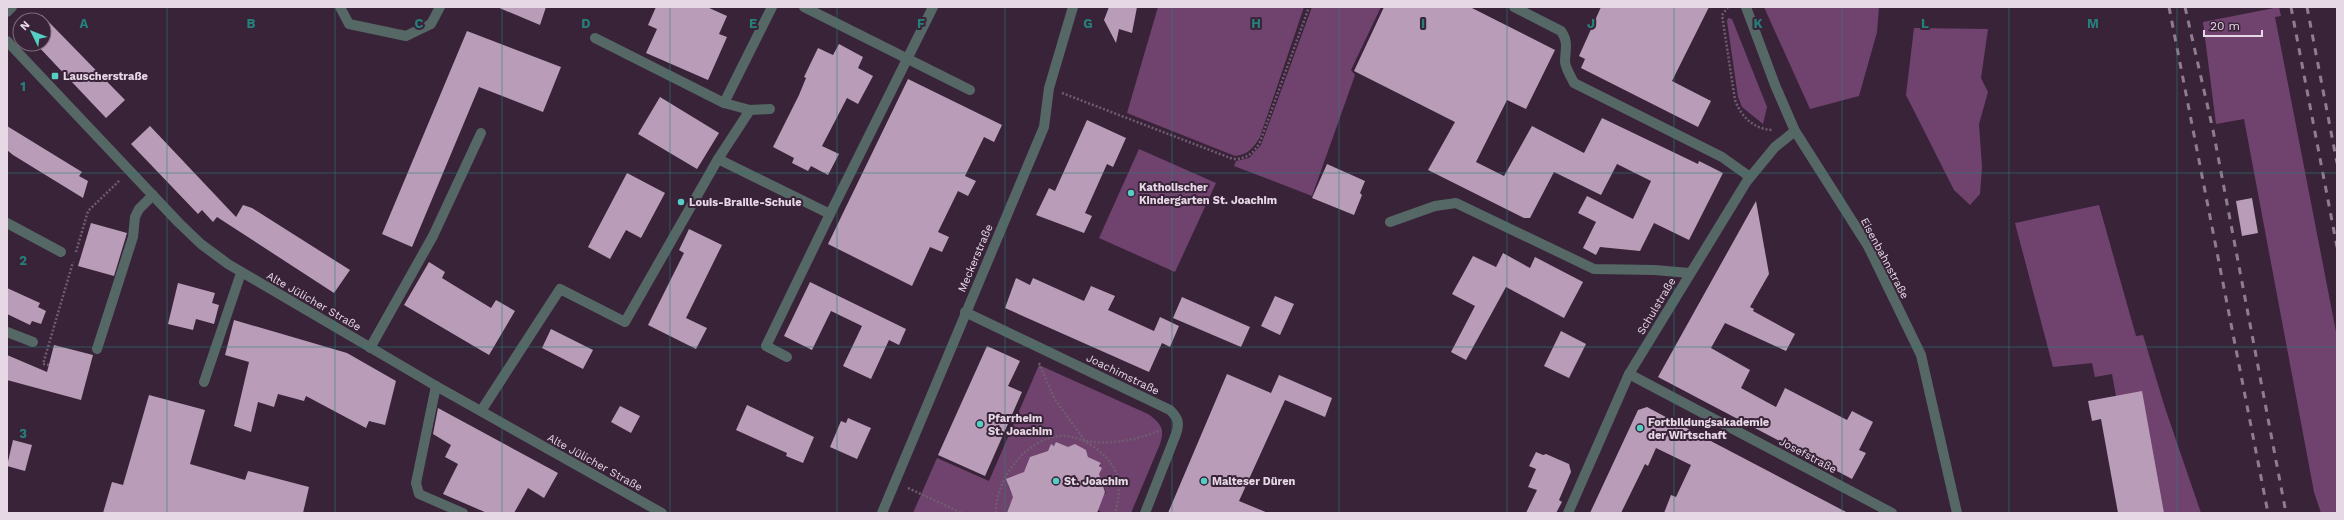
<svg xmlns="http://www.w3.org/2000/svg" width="2344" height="520" viewBox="0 0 2344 520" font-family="'Work Sans',sans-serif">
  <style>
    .green { fill: #70436f }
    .building { fill: #b99db8 }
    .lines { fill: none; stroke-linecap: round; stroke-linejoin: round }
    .path { stroke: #705c70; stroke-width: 2.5; stroke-dasharray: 2 2; stroke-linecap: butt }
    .minor { stroke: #556865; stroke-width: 10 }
    .rail { stroke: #8f7d8f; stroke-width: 3; stroke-dasharray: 7 7; stroke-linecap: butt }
    .grid { fill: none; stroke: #25807a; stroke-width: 1; stroke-opacity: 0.55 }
    .poi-dot { fill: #55cec4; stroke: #392339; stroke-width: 1.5 }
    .labels { text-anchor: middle; stroke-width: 4; stroke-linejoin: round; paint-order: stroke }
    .poi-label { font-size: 11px; font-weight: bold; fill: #e7d8e6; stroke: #392339; text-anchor: start }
    .street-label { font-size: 11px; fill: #e7d8e6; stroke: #392339 }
    .grid-label { font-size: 13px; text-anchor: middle; font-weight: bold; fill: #25807a; stroke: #392339; stroke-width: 4; stroke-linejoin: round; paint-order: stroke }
  </style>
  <rect width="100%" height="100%" fill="#392339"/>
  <g class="green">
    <path d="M1158,7H1304L1260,137C1254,147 1248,155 1235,156L1127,113Z"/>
    <polygon points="1312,7 1381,7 1351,70 1355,75 1312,196 1234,166 1236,161 1249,158 1261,145"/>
    <polygon points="1764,7 1879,7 1877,32 1859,96 1810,109"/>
    <polygon points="2279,7 2281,16 2275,17 2337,337 2337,513 2321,513 2314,492 2244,119 2216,124 2203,22"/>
    <polygon points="1728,18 1732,19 1767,107 1763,124 1742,107 1738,97 1727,21"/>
    <polygon points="1914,28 1988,29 1981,78 1988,92 1979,124 1982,167 1980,194 1970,205 1954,190 1906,95"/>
    <polygon points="1139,149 1216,183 1175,272 1099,238"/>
    <polygon points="2099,205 2136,336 2143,335 2165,408 2201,513 2164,513 2116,396 2112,374 2095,377 2092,363 2053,367 2015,223"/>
    <path d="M1039,365L1148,414C1161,423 1165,429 1160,444L1131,513H1102L1098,510L1099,496L1106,493L1100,477H1097L1101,463L1089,460L1086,450L1051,445L1047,454L1027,473L1024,471L1023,475L1012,477L1008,485L1011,493L1014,494L1009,513H913L937,458L989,481Z"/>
  </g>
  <g class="building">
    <polygon points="497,7 546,7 540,25"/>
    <polygon points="656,7 707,7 727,16 719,34 727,37 708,80 646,53 657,29 648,25"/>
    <polygon points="1109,7 1137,7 1132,33 1119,29 1116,43 1104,20"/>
    <polygon points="1384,7 1470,7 1555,50 1526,109 1507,100 1476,162 1504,176 1532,126 1584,153 1602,118 1698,164 1699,161 1723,173 1689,240 1654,223 1640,251 1600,247 1596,255 1583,248 1596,222 1578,213 1587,196 1633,219 1651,181 1617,164 1601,195 1554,172 1530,218 1524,218 1428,170 1455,122 1354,71"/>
    <polygon points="1601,7 1709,7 1672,81 1711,101 1698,127 1581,68 1585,59 1579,56"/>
    <polygon points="42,15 125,100 106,118 36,44 44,44 44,20 37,20"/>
    <polygon points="467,31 561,67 543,112 479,87 412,247 382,234"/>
    <polygon points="839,44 863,57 858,68 873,76 858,104 847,98 822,146 839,154 828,175 811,166 808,171 792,163 794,158 773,147 799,95 806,78 804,77 818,48 833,55"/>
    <polygon points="908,79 1002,125 994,142 984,137 965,176 976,181 968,196 958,191 938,232 949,237 942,252 930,247 912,286 828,244"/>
    <polygon points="660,97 719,133 697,169 638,134"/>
    <polygon points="1087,120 1126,138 1113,167 1107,164 1085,213 1092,216 1084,233 1036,215 1049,188 1055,191"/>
    <polygon points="7,126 82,172 79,176 88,181 83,198 13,155 7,150"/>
    <polygon points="150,126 236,217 243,205 252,208 350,270 334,293 217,217 213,222 202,210 198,214 131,144"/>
    <polygon points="1327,164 1365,181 1360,193 1362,195 1354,215 1312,198"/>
    <polygon points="627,173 665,193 641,238 626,230 610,259 588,247"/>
    <polygon points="2252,198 2258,233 2242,236 2236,201"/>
    <polygon points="1756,201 1769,274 1750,307 1754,309 1753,311 1795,334 1786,351 1725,323 1711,348 1750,370 1741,388 1776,407 1785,388 1847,420 1852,411 1873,422 1859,450 1866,453 1852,479 1658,377"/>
    <polygon points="91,223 127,233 114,276 78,266"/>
    <polygon points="689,229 722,245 686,318 707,328 696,349 648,325 684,253 679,250"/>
    <polygon points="1503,253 1530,268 1535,257 1583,282 1564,318 1506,287 1466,360 1451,352 1475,306 1452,294 1473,256 1496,267"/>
    <polygon points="429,262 445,272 442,278 491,308 496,300 515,311 489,355 404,305"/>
    <polygon points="1016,278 1030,285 1033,278 1084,301 1091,286 1115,296 1108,310 1154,331 1160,317 1179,326 1170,347 1162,343 1149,372 1005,308"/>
    <polygon points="810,282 906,329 899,345 889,340 871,379 843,366 862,326 831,311 812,350 784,336"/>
    <polygon points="178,283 215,293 212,303 219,305 214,324 196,319 193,330 168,324"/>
    <polygon points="7,288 40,303 38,307 46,311 41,324 32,321 30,325 7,314"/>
    <polygon points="1275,296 1294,304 1280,335 1261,326"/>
    <polygon points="1182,297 1250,327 1241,347 1173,318"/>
    <polygon points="234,320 347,353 396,381 385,425 369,421 366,428 306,396 304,401 278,394 274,407 258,402 251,432 234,426 249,362 225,355"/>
    <polygon points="551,329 593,350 583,369 542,348"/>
    <polygon points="1561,331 1586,344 1569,378 1544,366"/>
    <polygon points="54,345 93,355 81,400 7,380 7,355 47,372"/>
    <polygon points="987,346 1020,361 1008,386 1022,392 985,476 938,455"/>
    <polygon points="1227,374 1271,393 1279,375 1332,398 1325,417 1285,400 1239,501 1268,513 1168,513"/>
    <polygon points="2142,391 2164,513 2118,513 2101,419 2092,421 2088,401"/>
    <polygon points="149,395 205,410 190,464 245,480 248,471 309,487 303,513 103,513 112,482 123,485"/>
    <polygon points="747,405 814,437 803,463 786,456 787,453 736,430"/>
    <polygon points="620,406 640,416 631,433 611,422"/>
    <polygon points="1647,407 1707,439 1848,513 1664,513 1671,495 1676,497 1691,465 1656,448 1648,466 1645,464 1621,513 1590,513 1638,410"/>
    <polygon points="438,408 558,473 544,498 528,488 514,513 487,513 443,494 458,464 445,457 451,445 433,434"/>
    <polygon points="848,418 871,428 857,459 830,447 841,421 846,423"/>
    <polygon points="13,440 32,445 25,471 7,466"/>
    <polygon points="1056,442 1068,447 1075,444 1086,450 1088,457 1101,463 1099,466 1102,468 1099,474 1105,492 1097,513 1007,513 1013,497 1006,479 1024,472 1030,457 1048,451 1051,444 1054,446"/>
    <polygon points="1536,452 1543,455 1546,454 1569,464 1571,472 1559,500 1562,502 1556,513 1526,513 1537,490 1528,487 1536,469 1529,466"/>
  </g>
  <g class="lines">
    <g class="path">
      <path d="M1728,7L1722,15L1735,100C1741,117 1754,129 1772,130"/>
      <path d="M1062,93L1233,159C1247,159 1254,153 1260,142L1309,7"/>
      <polyline points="76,252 88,211 120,180"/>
      <path d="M1039,363L1054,398L1085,441C1112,445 1137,440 1161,430"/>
      <polyline points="49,365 43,364 73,262"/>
      <polyline points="908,488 962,513"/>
      <path d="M996,513C995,480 1025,440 1059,436C1069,435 1082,439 1091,445C1118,463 1124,481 1115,513"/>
    </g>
    <g class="minor">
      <polyline points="340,7 349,24 406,36 431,24 440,7"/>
      <polyline points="804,7 970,90"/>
      <path d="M1514,7L1561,31C1569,42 1565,50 1565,62C1566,69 1571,77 1574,83L1722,157L1750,177"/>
      <polyline points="1746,7 1775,85 1795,131 1868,246 1921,355 1957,513"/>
      <polyline points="7,12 12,7"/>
      <polyline points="595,38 724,103 750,110 770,109"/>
      <polyline points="7,41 179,223 201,244 228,264 436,386 662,513"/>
      <polyline points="724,103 772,7"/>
      <polyline points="718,159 830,214 933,7"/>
      <polyline points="1390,222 1435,206 1456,203 1594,269 1655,270 1689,273"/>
      <polyline points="7,223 61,252"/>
      <path d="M965,312L1170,410C1178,418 1180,423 1176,434L1145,513"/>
      <polyline points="7,332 33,342"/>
      <polyline points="370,348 433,236 481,133"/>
      <polyline points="97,349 133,237 135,217 139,209 153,195"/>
      <polyline points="787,357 766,346 830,214"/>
      <polyline points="1629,374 1892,513"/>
      <polyline points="204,382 241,273"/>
      <polyline points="436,386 416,483 419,494 463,513"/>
      <polyline points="481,411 560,289 625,322 718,159 750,110"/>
      <polyline points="882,513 1044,127 1049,88 1073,7"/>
      <polyline points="1568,513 1629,374 1747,181 1775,147 1795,131"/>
    </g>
    <g class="rail">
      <polyline points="2169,7 2268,513"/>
      <polyline points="2185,7 2213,130 2286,513"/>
      <polyline points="2291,7 2337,247"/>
      <polyline points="2307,7 2337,163"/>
    </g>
  </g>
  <path class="grid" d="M167,7V513M335,7V513M502,7V513M670,7V513M837,7V513M1005,7V513M1172,7V513M1339,7V513M1507,7V513M1674,7V513M1842,7V513M2009,7V513M2177,7V513M7,173H2337M7,347H2337"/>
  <g class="poi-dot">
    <rect x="51" y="72" width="8" height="8" rx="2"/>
    <circle cx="1131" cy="193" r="4"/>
    <circle cx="681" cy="202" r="4"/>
    <circle cx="980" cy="424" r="4"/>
    <circle cx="1640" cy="428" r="4"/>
    <circle cx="1056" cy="481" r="4"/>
    <circle cx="1204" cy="481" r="4"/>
  </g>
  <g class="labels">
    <g class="poi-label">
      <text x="63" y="80">Lauscherstraße</text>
      <text x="1139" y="191">Katholischer<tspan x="1139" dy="13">Kindergarten St. Joachim</tspan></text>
      <text x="689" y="206">Louis-Braille-Schule</text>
      <text x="988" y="422">Pfarrheim<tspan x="988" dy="13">St. Joachim</tspan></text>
      <text x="1648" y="426">Fortbildungsakademie<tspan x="1648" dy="13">der Wirtschaft</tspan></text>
      <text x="1064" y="485">St. Joachim</text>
      <text x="1212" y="485">Malteser Düren</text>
    </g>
    <g class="street-label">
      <text transform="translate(975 258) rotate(-67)" y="4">Meckerstraße</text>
      <text transform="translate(1885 258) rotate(62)" y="4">Eisenbahnstraße</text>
      <text transform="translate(314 301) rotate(30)" y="4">Alte Jülicher Straße</text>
      <text transform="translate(1656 306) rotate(-59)" y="4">Schulstraße</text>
      <text transform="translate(1123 374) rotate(26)" y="4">Joachimstraße</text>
      <text transform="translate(1808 455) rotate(28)" y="4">Josefstraße</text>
      <text transform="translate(595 462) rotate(29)" y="4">Alte Jülicher Straße</text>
    </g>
  </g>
  <g class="grid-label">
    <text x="84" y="28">A</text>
    <text x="251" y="28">B</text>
    <text x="419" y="28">C</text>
    <text x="586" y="28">D</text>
    <text x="753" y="28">E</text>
    <text x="921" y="28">F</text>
    <text x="1088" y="28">G</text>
    <text x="1256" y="28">H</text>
    <text x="1423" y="28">I</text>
    <text x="1591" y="28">J</text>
    <text x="1758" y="28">K</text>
    <text x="1925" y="28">L</text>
    <text x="2093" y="28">M</text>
    <text x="23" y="91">1</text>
    <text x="23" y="265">2</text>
    <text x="23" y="438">3</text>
  </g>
  <rect width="2344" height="520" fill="none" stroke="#e7d8e6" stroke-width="16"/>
  <g transform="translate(32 32) rotate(313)"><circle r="19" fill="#392339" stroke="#7f6b7e"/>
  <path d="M0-3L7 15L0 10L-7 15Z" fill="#55cec4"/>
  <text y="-6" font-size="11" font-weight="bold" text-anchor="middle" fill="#e7d8e6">N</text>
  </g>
  <path d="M2204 30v6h58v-6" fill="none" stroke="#e7d8e6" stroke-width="2"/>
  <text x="2210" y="30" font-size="12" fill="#e7d8e6" stroke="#392339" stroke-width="3" paint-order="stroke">20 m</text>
</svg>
